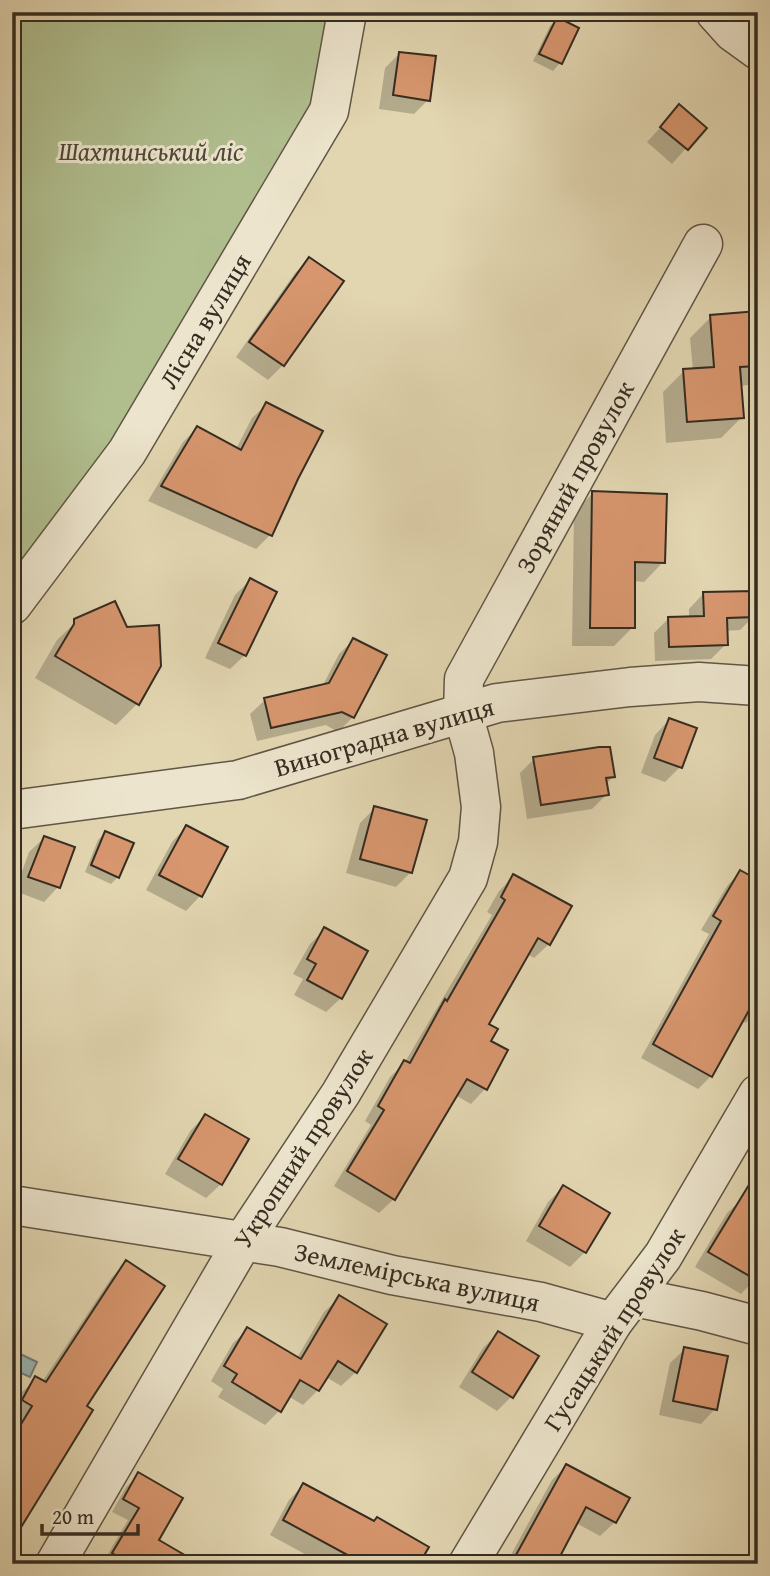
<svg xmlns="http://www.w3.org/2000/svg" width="770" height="1576" viewBox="0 0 770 1576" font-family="'Gentium Book Plus',serif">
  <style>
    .green { fill: #b0be8e; stroke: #727558; stroke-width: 2 }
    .water { fill: #98b7b5; stroke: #707f7a; stroke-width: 2 }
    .shadow { fill: #0003 }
    .building { fill: #d7966e; stroke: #352c21; stroke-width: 2 }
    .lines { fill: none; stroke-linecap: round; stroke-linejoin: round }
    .minor-casing { stroke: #605645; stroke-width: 41 }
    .minor { stroke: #ece4cc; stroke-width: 38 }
    .labels { text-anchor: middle; stroke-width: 6; stroke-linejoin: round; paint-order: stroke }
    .park-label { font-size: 26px; font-style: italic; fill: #4e4937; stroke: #ece4cc }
    .street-label { font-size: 26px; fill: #352c21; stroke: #ece4cc }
  </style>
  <rect width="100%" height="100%" fill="#e2d6b1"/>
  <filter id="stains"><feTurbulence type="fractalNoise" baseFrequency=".00286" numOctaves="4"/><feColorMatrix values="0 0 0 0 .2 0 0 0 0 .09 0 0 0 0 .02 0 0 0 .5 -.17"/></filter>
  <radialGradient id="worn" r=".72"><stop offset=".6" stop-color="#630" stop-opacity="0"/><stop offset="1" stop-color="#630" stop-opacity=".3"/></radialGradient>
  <polygon class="green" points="12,12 347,12 278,209 12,600"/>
  <polygon class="water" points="12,1350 37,1362 30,1377 12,1369"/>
  <g class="shadow">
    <polygon points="557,19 577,29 560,63 553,71 533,61 550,26"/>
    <polygon points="400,53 428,100 414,114 379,109 385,68"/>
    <polygon points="679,107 704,128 672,164 647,142"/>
    <polygon points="309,259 341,281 283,365 268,380 236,357 295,273"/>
    <polygon points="711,317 758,319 758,376 748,385 740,386 742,417 721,438 666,443 663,392 684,371 693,370 690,338"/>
    <polygon points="267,404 270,535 256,549 148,501 183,442 197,428 236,449 252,418"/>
    <polygon points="593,493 663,562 644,582 633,581 633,627 614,646 572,646 574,512"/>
    <polygon points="250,580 245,655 230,669 205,658 235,595"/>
    <polygon points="703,594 754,616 740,630 725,631 726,644 711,659 655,661 654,633 668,619 689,618 689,609"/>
    <polygon points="79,619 137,704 116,725 35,678 57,640"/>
    <polygon points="353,640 353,717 338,732 326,725 257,741 250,714 265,700 322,687 339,654"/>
    <polygon points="669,720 680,767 665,782 641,773 655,735"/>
    <polygon points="609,747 613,777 605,785 607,794 592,809 527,819 520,773 534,759"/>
    <polygon points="375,808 411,872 396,887 346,873 360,823"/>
    <polygon points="186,827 226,848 200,896 186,911 146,890 172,842"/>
    <polygon points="105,833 118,877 111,884 85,872 98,840"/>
    <polygon points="44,838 58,887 44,902 15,891 29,852"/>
    <polygon points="740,872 758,882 758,1010 746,1023 741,1020 711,1076 698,1089 641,1058 709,934 701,930 727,886"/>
    <polygon points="514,876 549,944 534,958 527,954 487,1024 489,1042 506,1051 485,1089 471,1104 455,1095 394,1199 379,1213 334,1186 371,1125 365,1121 390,1077 405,1062 492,915 487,912 499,891"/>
    <polygon points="324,930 341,998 326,1012 294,995 303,979 293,974 310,944"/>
    <polygon points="205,1116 221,1184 206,1198 165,1174 191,1130"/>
    <polygon points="563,1187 585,1252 570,1267 526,1241 548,1202"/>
    <polygon points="742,1199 758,1276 741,1294 695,1267 727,1213"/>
    <polygon points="126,1263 84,1407 12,1532 12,1432 19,1421 12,1417 12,1409 21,1393 36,1379 42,1382 112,1277"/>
    <polygon points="339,1298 356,1372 341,1386 326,1377 318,1390 303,1405 288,1396 279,1411 265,1425 218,1397 223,1389 211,1381 233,1343 248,1329 297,1358 324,1312"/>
    <polygon points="498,1333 511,1397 497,1411 459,1387 483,1348"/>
    <polygon points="685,1349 715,1409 701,1424 659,1415 670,1363"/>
    <polygon points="566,1466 615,1522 600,1536 576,1523 558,1557 569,1564 506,1564 552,1480"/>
    <polygon points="139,1475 157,1540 186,1564 102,1564 128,1520 112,1512 126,1487"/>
    <polygon points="303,1485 417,1564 323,1564 270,1535 289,1500"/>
  </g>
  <g class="building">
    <polygon points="557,17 579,28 562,64 539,54"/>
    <polygon points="399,52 436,56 430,101 393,95"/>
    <polygon points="679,104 707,128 688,150 660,127"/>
    <polygon points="309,257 344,281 284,366 249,342"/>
    <polygon points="758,311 758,366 740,367 744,418 687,422 683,369 714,367 710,315"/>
    <polygon points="266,402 323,431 298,479 272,536 161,486 197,426 241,450"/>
    <polygon points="592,491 667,494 665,563 635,562 635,628 590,628"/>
    <polygon points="250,578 277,592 246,656 218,643"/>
    <polygon points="755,591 756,617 727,618 728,645 669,647 668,617 704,616 703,592"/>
    <polygon points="115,601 127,627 159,625 161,666 139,705 55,656 74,624 74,619"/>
    <polygon points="353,638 387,655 354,718 342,712 271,728 264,698 329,683"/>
    <polygon points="669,718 697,728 682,768 654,758"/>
    <polygon points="599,747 610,747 615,777 606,778 609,795 541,805 533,757"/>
    <polygon points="374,806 427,820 412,873 360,859"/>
    <polygon points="186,825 228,847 202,897 159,875"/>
    <polygon points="105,831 134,843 119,878 91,865"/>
    <polygon points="44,836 75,847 60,888 28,877"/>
    <polygon points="740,870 758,880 758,994 712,1077 653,1044 721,921 713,916"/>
    <polygon points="513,874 572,906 550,945 538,938 489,1024 498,1029 491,1041 508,1050 487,1090 467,1079 395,1200 347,1171 384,1110 378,1106 404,1060 410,1063 445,999 447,1001 505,900 501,897"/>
    <polygon points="324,927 368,951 342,999 307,980 316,964 307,959"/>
    <polygon points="205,1114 249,1139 222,1185 178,1159"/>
    <polygon points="758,1170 758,1281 708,1252"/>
    <polygon points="563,1185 610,1213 586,1253 539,1226"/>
    <polygon points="126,1260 165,1286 87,1406 93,1410 12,1542 12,1439 32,1406 22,1400 35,1376 46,1382"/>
    <polygon points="339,1295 387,1324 357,1373 338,1361 319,1391 300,1380 281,1412 232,1382 237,1374 224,1366 247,1327 301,1359"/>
    <polygon points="498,1331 539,1356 513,1398 472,1372"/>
    <polygon points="684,1347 728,1356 717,1410 673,1401"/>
    <polygon points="566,1464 630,1498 616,1523 586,1507 556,1564 511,1564"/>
    <polygon points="138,1472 183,1498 159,1540 200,1564 131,1564 112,1553 139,1508 123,1499"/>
    <polygon points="303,1483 374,1521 377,1517 429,1547 419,1564 364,1564 283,1520"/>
  </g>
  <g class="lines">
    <g class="minor-casing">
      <g id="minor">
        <polyline points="715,12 733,32 758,50"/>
        <polyline points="12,605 127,452 329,111 347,12"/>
        <polyline points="12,810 238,780 497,703 630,687 699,682 758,686"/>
        <polyline points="12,1205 280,1247 392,1275 541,1302 613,1322"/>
        <polyline points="634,1297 702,1311 758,1326"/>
        <polyline points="55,1564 243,1241 341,1093 468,878 478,842 481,807 474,753 463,714 464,679 703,244"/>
        <polyline points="468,1564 613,1322 663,1256 758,1094"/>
      </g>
    </g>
    <use href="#minor" class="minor"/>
  </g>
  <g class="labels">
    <g class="park-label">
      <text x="151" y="160">Шахтинський ліс</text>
    </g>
    <g class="street-label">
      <text transform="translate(205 321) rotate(-59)" y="9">Лісна вулиця</text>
      <text transform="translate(575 477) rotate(-61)" y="9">Зоряний провулок</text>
      <text transform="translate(384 737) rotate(-16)" y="9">Виноградна вулиця</text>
      <text transform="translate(303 1148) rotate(-57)" y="9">Укропний провулок</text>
      <text transform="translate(417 1277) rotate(12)" y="9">Землемірська вулиця</text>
      <text transform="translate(614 1329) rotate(-57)" y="9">Гусацький провулок</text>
    </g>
  </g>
  <rect width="770" height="1576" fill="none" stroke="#e2d6b1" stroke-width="42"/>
  <rect x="14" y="14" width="742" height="1548" fill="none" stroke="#352c21" stroke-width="3.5"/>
  <rect x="21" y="21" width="728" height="1534" fill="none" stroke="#352c21" stroke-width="2"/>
  <path d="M42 1524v10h96v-10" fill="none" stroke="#352c21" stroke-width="3.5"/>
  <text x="52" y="1524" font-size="21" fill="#352c21" stroke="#ece4cc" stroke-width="5" paint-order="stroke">20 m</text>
  <rect width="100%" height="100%" filter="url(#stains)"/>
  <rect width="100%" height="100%" fill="url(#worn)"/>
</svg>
